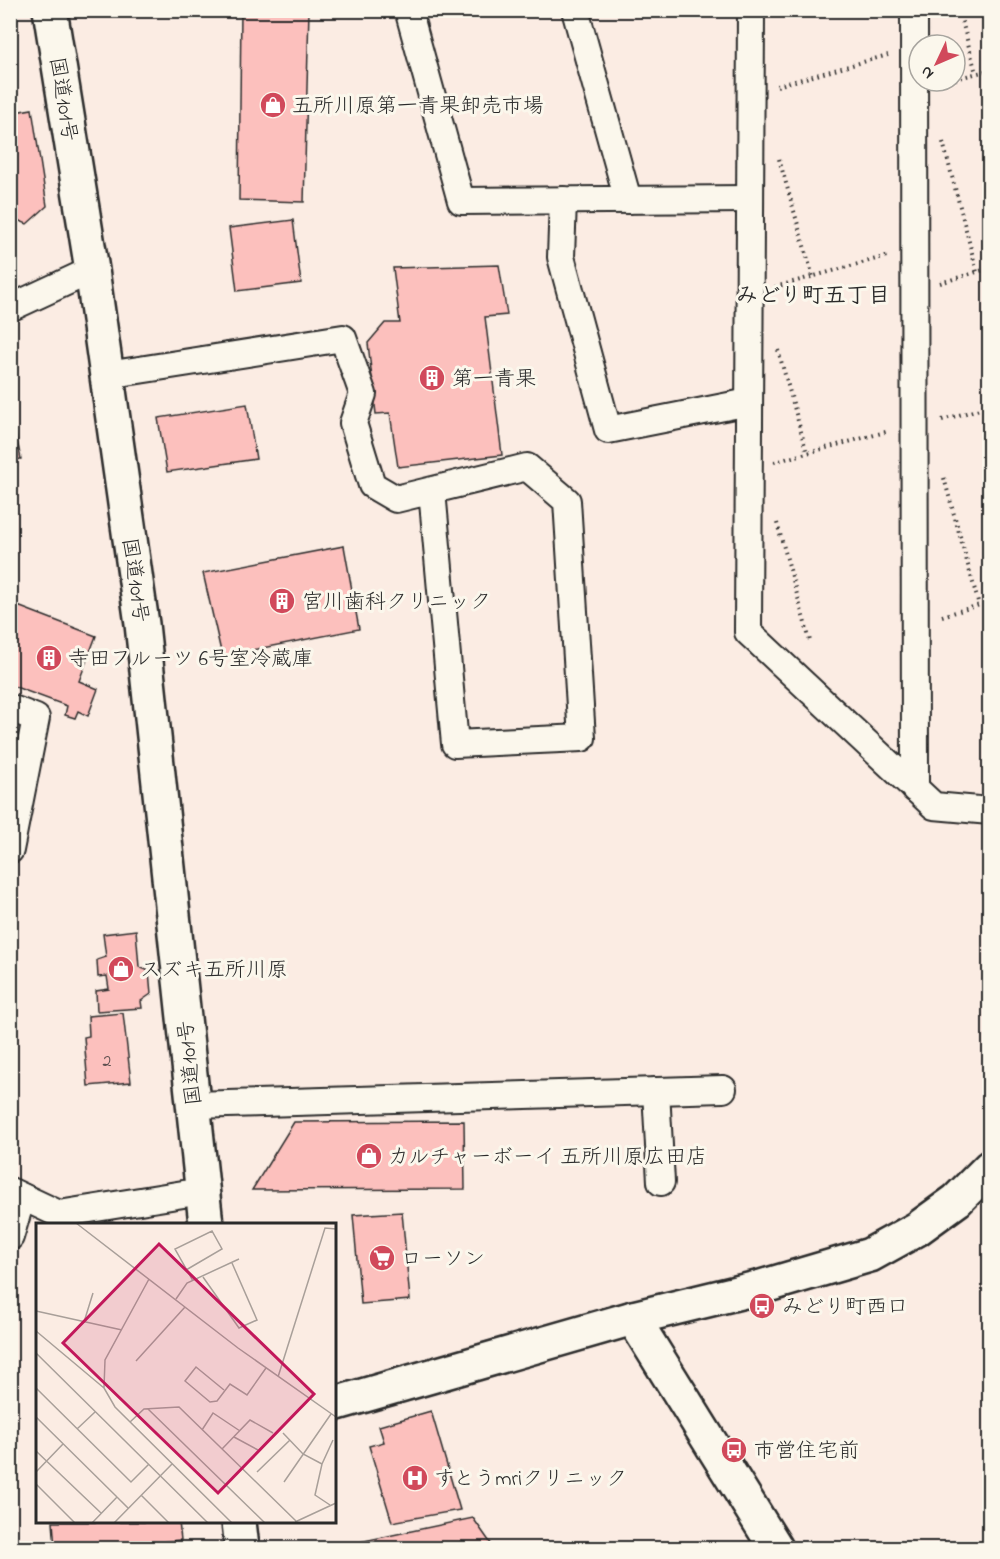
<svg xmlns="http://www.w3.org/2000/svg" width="1000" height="1559" viewBox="0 0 1000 1559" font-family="'Indie Flower','Klee One',sans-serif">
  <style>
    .building { fill: #fcc0bd; stroke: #2b2b2b; stroke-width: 1.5 }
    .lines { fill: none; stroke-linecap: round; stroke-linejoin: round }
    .street-casing { stroke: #2b2b2b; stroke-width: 30 }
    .secondary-casing { stroke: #2b2b2b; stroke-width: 38 }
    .highway-casing { stroke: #2b2b2b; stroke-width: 38 }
    .path { stroke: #2b2b2b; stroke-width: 4; stroke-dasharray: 1.5 4.5; stroke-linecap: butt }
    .street { stroke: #fbf7ec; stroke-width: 26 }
    .secondary { stroke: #fbf7ec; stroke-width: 33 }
    .highway { stroke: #fbf7ec; stroke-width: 33 }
    .labels { text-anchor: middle; stroke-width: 6; stroke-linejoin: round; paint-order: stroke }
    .number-label { font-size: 18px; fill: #5f5050 }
    .street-label { font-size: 21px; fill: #2b2b2b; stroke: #fbf7ec }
    .poi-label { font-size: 21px; fill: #2b2b2b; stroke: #fbf7ec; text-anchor: start }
    .neighbourhood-label { font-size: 22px; font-weight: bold; fill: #2b2b2b; stroke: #fbf7ec }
    .inset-road { fill: none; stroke: #a89f99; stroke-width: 1.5 }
    .view { fill: #c2185b; fill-opacity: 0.15; stroke: #c2185b; stroke-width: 3 }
    .inset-edge { fill: none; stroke: #2b2b2b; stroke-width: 3 }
  </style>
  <rect width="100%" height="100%" fill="#fbece3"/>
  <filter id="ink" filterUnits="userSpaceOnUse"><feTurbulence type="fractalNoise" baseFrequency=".0167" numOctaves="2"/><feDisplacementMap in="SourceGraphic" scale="12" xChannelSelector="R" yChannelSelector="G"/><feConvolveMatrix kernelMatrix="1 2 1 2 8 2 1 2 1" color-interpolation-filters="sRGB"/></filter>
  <g filter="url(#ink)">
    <g class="building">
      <polygon points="241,10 309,10 304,202 239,200"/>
      <polygon points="32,109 47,206 27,224 10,217 10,113"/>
      <polygon points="293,220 301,283 237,291 229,228"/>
      <polygon points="499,265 507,315 485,317 502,455 398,467 390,413 376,414 368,343 385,323 400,323 393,268"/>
      <polygon points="247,404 256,459 167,472 158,418"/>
      <polygon points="10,408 21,459 10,461"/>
      <polygon points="344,546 359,629 222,656 203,573"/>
      <polygon points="10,603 96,636 79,681 98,689 88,716 78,711 75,718 65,715 67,706 10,685"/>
      <polygon points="10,733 17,734 10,773"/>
      <polygon points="136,930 139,967 149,971 151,994 141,1001 142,1008 97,1011 96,991 109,989 107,976 98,977 97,960 106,957 103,934"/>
      <polygon points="123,1013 131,1082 88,1086 84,1037 89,1036 88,1016"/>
      <polygon points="464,1121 465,1189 252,1190 294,1122"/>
      <polygon points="402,1212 410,1300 361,1304 353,1215"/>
      <polygon points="431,1411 460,1510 392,1522 369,1446 384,1442 379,1426"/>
      <polygon points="473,1518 494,1548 331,1548"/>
      <polygon points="53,1522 179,1522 181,1540 130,1545 130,1548 55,1548"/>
    </g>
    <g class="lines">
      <g class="street-casing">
        <g id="street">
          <polyline points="575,10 628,200"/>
          <polyline points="751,10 748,632 934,806 990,811"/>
          <polyline points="914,10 915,789"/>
          <polyline points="409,13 461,201 750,199"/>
          <polyline points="563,200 561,257 608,430 749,402"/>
          <polyline points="10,308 92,270"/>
          <polyline points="107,375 343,338 363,394 353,423 372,485 396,499 527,467 567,501 582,738 455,744 432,491"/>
          <polyline points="10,708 36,718 10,850"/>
          <polyline points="656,1091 661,1182"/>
          <polyline points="193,1105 723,1089"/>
          <polyline points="10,1191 59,1214 202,1191"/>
          <polyline points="10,1237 22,1197"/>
        </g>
      </g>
      <g class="secondary-casing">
        <g id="secondary">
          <polyline points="633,1318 776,1548"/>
          <polyline points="334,1404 633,1318 761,1287 870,1255 917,1229 957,1200 990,1167"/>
        </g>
      </g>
      <g class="highway-casing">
        <g id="highway">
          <polyline points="50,10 92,270 142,624 206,1224"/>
          <polyline points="239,1522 242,1548"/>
        </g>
      </g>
      <g class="path">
        <polyline points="959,10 976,73"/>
        <polyline points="955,79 990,70"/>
        <polyline points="777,86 888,55"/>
        <polyline points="943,142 977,272"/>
        <polyline points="779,159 813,277"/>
        <polyline points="940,283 990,268"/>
        <polyline points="775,287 887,256"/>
        <polyline points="778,350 807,453"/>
        <polyline points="942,420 990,406"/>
        <polyline points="774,462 889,431"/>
        <polyline points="944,478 979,605"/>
        <polyline points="777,523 810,641"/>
        <polyline points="942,616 990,602"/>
      </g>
      <use href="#street" class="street"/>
      <use href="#secondary" class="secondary"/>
      <use href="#highway" class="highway"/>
    </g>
  </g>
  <defs>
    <g id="shop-disc" transform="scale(1.35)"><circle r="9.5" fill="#d1495b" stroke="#fbf7ec"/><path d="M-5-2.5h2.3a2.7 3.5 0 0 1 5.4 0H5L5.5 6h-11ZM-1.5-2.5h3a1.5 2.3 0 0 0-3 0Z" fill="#fff"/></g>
    <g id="building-disc" transform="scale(1.35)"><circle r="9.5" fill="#d1495b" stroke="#fbf7ec"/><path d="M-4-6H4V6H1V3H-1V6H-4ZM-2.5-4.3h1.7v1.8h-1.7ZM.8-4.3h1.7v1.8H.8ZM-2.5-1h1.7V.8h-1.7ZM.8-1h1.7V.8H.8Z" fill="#fff"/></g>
    <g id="supermarket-disc" transform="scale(1.35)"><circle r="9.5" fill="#d1495b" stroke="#fbf7ec"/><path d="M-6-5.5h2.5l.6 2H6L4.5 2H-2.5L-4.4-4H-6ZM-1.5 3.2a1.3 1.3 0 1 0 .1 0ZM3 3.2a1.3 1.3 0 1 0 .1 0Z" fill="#fff"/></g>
    <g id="bus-disc" transform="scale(1.35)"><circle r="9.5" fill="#d1495b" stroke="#fbf7ec"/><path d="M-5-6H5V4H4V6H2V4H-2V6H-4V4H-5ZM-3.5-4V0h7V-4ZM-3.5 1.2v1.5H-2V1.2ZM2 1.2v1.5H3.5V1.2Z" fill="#fff"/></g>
    <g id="hospital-disc" transform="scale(1.35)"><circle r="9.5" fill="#d1495b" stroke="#fbf7ec"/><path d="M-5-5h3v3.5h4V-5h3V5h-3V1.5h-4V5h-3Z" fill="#fff"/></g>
  </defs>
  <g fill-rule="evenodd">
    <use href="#shop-disc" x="273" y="105"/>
    <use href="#building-disc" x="432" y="378"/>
    <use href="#building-disc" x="282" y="601"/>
    <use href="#building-disc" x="49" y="658"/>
    <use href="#shop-disc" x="121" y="969"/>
    <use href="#shop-disc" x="369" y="1156"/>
    <use href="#supermarket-disc" x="382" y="1258"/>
    <use href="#bus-disc" x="762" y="1306"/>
    <use href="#bus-disc" x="734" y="1450"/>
    <use href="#hospital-disc" x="415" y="1478"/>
  </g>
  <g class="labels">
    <g class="number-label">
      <text x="107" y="1066">2</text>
    </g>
    <g class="street-label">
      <text transform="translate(64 99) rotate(81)" y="7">国道101号</text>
      <text transform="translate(136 580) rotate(82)" y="7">国道101号</text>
      <text transform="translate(189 1063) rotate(-96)" y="7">国道101号</text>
    </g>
    <g class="poi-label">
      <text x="292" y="112">五所川原第一青果卸売市場</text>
      <text x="452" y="385">第一青果</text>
      <text x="302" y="608">宮川歯科クリニック</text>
      <text x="68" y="665">寺田フルーツ 6号室冷蔵庫</text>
      <text x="140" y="976">スズキ五所川原</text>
      <text x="388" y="1163">カルチャーボーイ 五所川原広田店</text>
      <text x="401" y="1265">ローソン</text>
      <text x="782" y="1313">みどり町西口</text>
      <text x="754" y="1457">市営住宅前</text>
      <text x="434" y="1485">すとうmriクリニック</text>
    </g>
    <g class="neighbourhood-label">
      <text x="813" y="302">みどり町五丁目</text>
    </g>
  </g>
  <g transform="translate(36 1223)">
    <rect width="300" height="300" fill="#fbece3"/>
    <path class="inset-road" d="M40,0L202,125L300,194M150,47L186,26L176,8L139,26L157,58M167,54L203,105L221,97L196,40M113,56L69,137L68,165L79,184L196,300M140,76L151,60L203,36M0,88L86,107M48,99L57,70M0,108L68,165M0,130L172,300M100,138L149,84M242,154L289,5L300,6M0,165L95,259L113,241M188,167L160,144L149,158L174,179L181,178L194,161L211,172L230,145M112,186L229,300M0,194L81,274M94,199L108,186L143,184L260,298M41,206L59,189M166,207L177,190L204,208M247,210L267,231L286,241M198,214L222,227M186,226L214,197L237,210M0,228L65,290M0,249L27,221M221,249L254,217M248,259L295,191M0,261L39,300M105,272L133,300M294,282L279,272L286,241L297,217M259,299L300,280M56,300L81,274L92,285M78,300L136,241"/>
    <path class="view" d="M123,21L278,171L182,270L27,120Z"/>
    <rect width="300" height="300" class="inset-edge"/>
  </g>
  <rect width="1000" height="1559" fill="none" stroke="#fbf7ec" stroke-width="36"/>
  <rect x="18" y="18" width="964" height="1523" fill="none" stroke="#2b2b2b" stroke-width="2" filter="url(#ink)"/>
  <g transform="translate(937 63) rotate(226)"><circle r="28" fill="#fbf7ec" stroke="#a8a59f" stroke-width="1.5"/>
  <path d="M0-4.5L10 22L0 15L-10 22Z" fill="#d1495b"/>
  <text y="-9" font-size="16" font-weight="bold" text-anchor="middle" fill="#2b2b2b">N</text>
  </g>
</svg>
